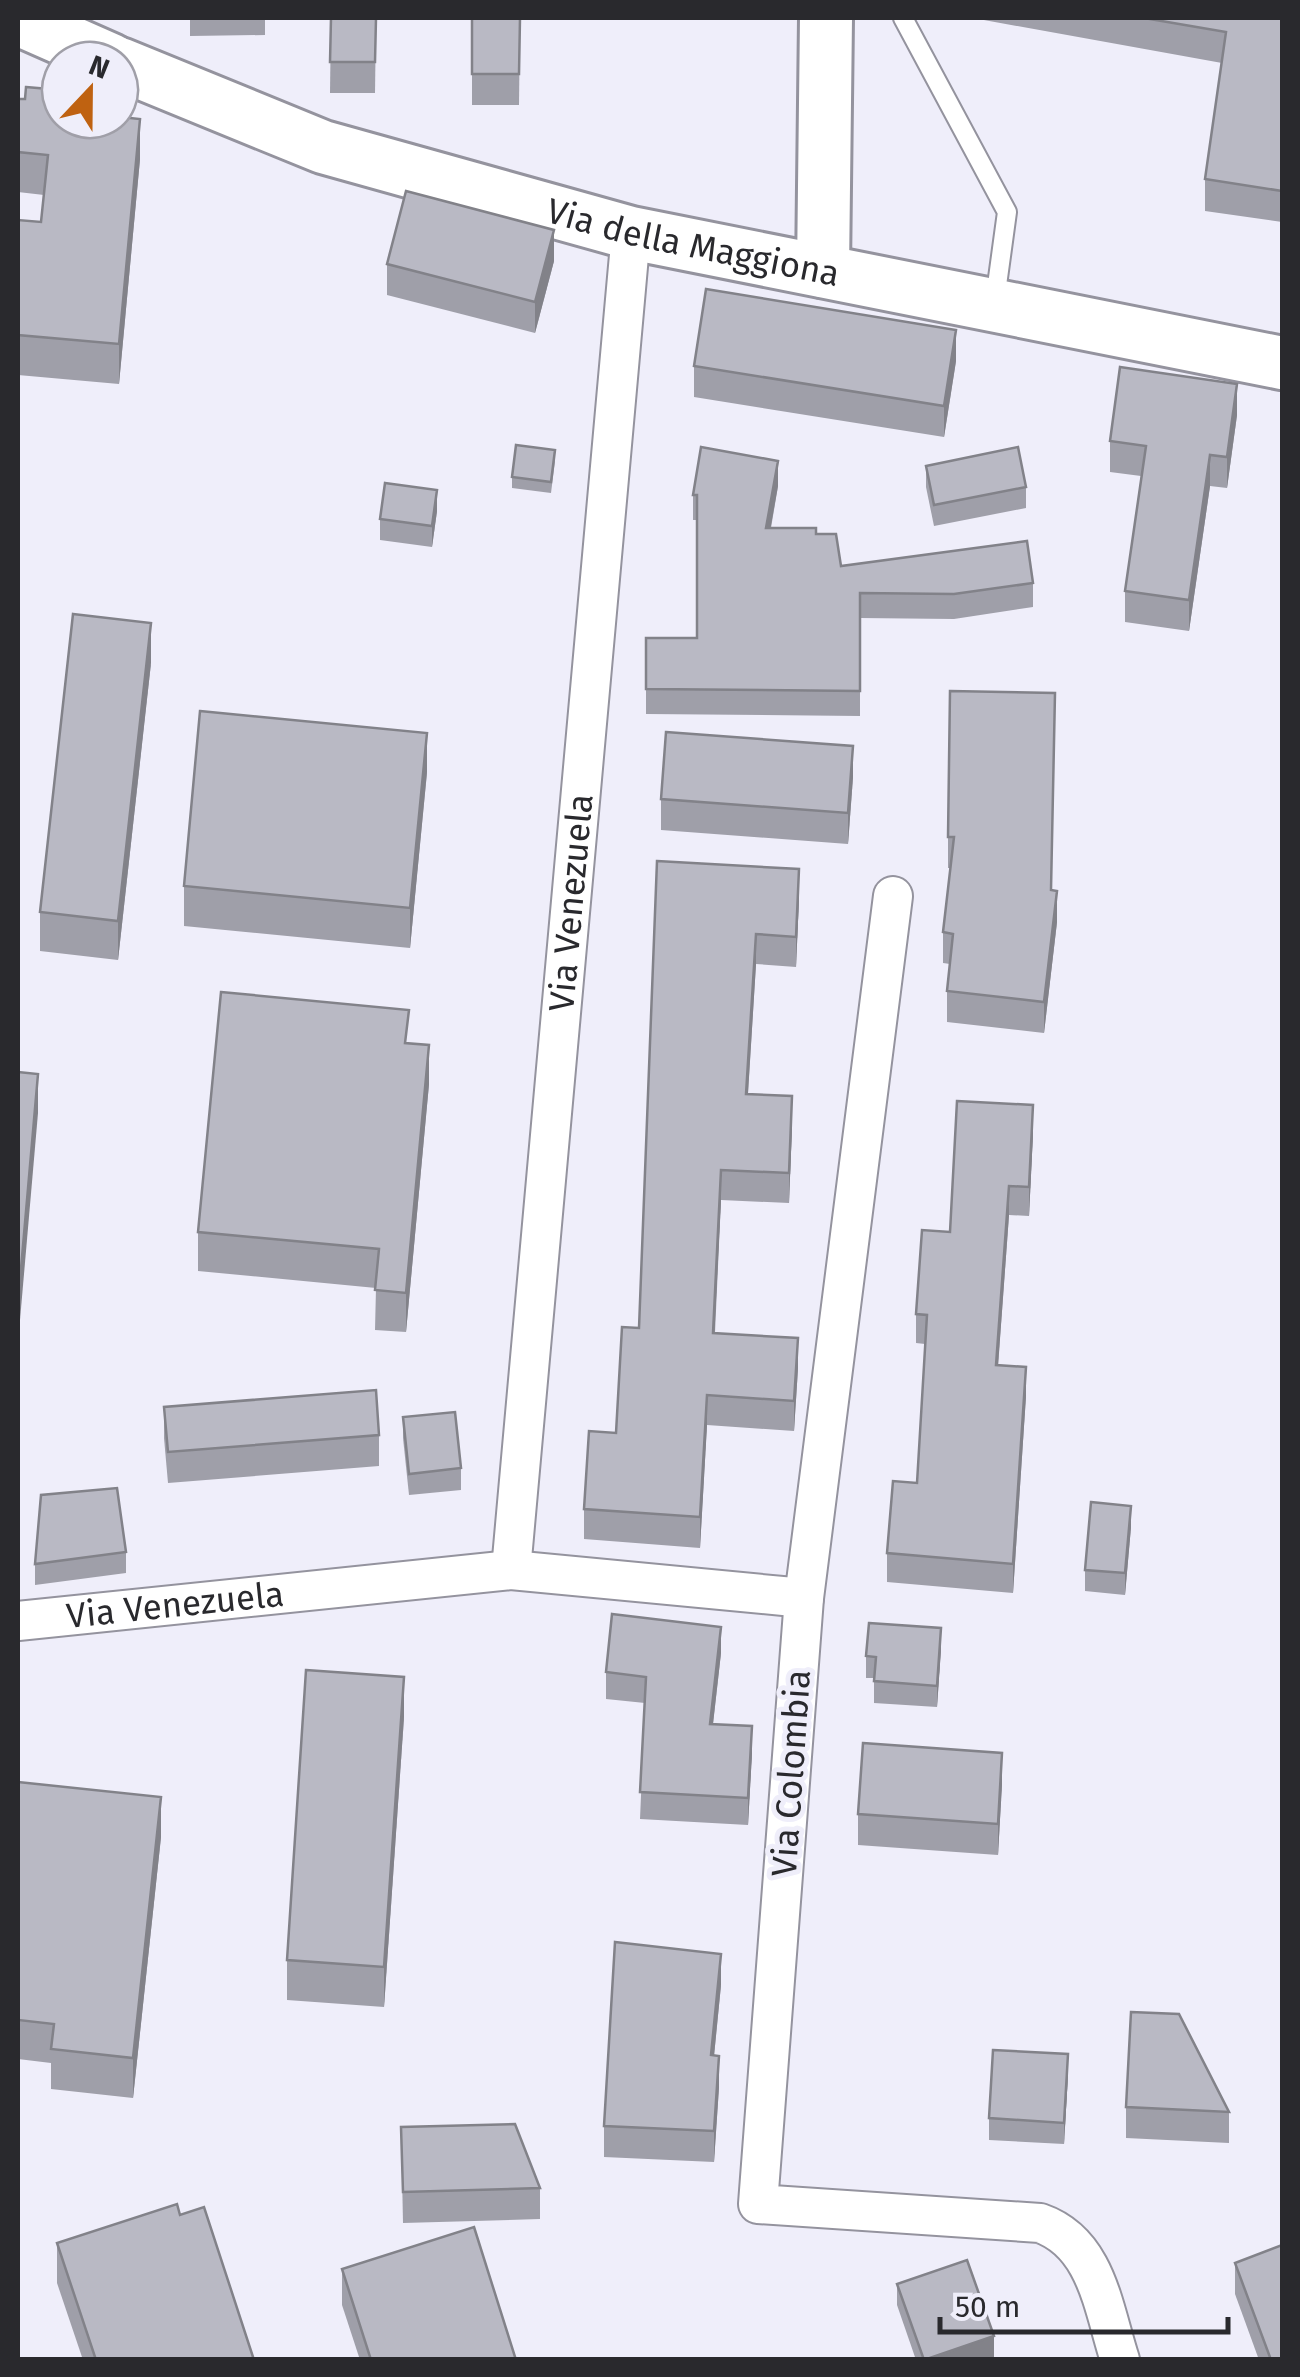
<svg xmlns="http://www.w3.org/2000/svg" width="1300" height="2377" viewBox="0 0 1300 2377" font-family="'Fira Sans',sans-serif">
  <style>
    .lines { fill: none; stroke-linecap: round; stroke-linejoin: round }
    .lane-casing { stroke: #94939e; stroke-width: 22 }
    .street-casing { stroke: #94939e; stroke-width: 42 }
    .secondary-casing { stroke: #94939e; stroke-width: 58 }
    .lane { stroke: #fff; stroke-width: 18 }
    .street { stroke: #fff; stroke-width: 38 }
    .secondary { stroke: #fff; stroke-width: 52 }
    .wall { fill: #9f9fa9 }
    .shaded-wall { fill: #828289 }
    .building { fill: #b9b9c4; stroke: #828289; stroke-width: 2.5 }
    .labels { text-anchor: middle; stroke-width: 10; stroke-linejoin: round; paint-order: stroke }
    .street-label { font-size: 35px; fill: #29292d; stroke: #efeefa }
  </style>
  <rect width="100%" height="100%" fill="#efeefa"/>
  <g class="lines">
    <g class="lane-casing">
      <polyline id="lane" points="903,18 1007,212 995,300"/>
    </g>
    <g class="street-casing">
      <g id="street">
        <path d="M893,896L804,1598L758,2204L1040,2223C1097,2243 1103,2308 1120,2360"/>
        <path id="s1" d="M511,1570L631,233"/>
        <path id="s2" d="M18,1621L511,1570L804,1598"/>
      </g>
    </g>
    <g class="secondary-casing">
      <g id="secondary">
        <polyline points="18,19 111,60"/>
        <path id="s3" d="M120,64L323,147L631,233L1282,363"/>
        <polyline points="823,271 826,18"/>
      </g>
    </g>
    <use href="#lane" class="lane"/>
    <use href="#street" class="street"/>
    <use href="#secondary" class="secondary"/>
  </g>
  <g class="wall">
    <polygon points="190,18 265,18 265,35 190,36"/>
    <polygon points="331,18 376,18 375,93 330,93"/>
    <polygon points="472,18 520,18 519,105 472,105"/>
    <polygon points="639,18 700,18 640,20"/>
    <polygon points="973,18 1282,18 1282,222 1205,211 1205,179 1222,63"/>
    <polygon points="18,99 140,159 119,384 18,375 18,220 41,222 44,195 18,192"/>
    <polygon points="554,261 535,333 387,295 387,264"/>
    <polygon points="956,361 944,437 694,397 694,366"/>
    <polygon points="1237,415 1227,488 1210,486 1189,631 1125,622 1125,591 1141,476 1110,472 1110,441"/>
    <polygon points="555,461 551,493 512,488 512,477"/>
    <polygon points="926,466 1026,487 1026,508 934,526 926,487"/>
    <polygon points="778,486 771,528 816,534 841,566 1033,583 1033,607 954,619 860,618 860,716 646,714 646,638 697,638 697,520 693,520 693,495"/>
    <polygon points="437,511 432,547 380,540 380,519"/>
    <polygon points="151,663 118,960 40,951 40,912"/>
    <polygon points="950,691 1052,890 1057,922 1044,1033 947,1022 947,991 950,964 943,963 943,932 950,868 948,868 948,837"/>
    <polygon points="427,772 410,948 184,926 184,886"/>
    <polygon points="853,777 848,844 661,830 661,799"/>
    <polygon points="657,861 799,899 796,967 756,964 748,1094 792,1126 789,1203 721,1200 715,1333 798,1368 794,1431 707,1425 700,1548 584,1539 584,1509 616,1433 639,1328"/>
    <polygon points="409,1043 429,1084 406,1332 375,1330 376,1288 198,1271 198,1232"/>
    <polygon points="1033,1134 1029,1216 1009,1215 998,1365 1026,1396 1013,1593 887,1582 887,1553 917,1483 925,1344 916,1343 916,1314 950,1232"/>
    <polygon points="164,1407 379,1435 379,1466 168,1483 164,1438"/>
    <polygon points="403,1417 461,1468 461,1490 409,1495 403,1438"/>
    <polygon points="1131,1527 1125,1595 1085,1591 1085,1570"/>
    <polygon points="126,1552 126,1573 35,1585 35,1564"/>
    <polygon points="941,1649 937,1707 874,1703 874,1678 866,1678 866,1656"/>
    <polygon points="721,1653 713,1724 752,1753 748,1825 640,1819 645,1703 606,1699 606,1672"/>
    <polygon points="404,1717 384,2007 287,2000 287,1960"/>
    <polygon points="18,1782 161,1837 133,2098 51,2089 51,2063 18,2059"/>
    <polygon points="1002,1784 998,1855 858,1845 858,1814"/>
    <polygon points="721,1985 714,2056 719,2087 714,2162 604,2157 604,2126"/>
    <polygon points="1068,2075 1064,2144 989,2140 989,2118"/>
    <polygon points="1126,2107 1229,2112 1229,2143 1126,2138"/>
    <polygon points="401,2127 540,2188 540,2219 403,2223"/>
    <polygon points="180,2215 254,2360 83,2360 57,2283 57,2243"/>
    <polygon points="1235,2263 1282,2360 1259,2360 1235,2294"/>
    <polygon points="342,2269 516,2360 360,2360 342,2305"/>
    <polygon points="897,2284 994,2358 989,2360 916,2360 897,2305"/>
  </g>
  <g class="shaded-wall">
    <polygon points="140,119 140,159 119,384 119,344"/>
    <polygon points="554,230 554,261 535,333 535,302"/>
    <polygon points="956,330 956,361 944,437 944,406"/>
    <polygon points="1237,384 1237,415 1227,488 1227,457"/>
    <polygon points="1210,455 1210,486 1189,631 1189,600"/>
    <polygon points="778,461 778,486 766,553 766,528"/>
    <polygon points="437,490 437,511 432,547 432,526"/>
    <polygon points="151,623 151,663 118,960 118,921"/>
    <polygon points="427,733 427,772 410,948 410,908"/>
    <polygon points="853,746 853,777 848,844 848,813"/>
    <polygon points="799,869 799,899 796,967 796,937"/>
    <polygon points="1057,891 1057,922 1044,1033 1044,1002"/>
    <polygon points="756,934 756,964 746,1124 746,1094"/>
    <polygon points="429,1045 429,1084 406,1332 406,1293"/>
    <polygon points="38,1074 38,1113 18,1343 18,1303"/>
    <polygon points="792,1096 792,1126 789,1203 789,1173"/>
    <polygon points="1033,1105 1033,1134 1029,1216 1029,1187"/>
    <polygon points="721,1170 721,1200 713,1363 713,1333"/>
    <polygon points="1009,1186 1009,1215 996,1394 996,1365"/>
    <polygon points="798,1338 798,1368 794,1431 794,1401"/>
    <polygon points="1026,1367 1026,1396 1013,1593 1013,1564"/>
    <polygon points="707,1395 707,1425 700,1548 700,1517"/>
    <polygon points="1131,1506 1131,1527 1125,1595 1125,1573"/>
    <polygon points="721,1627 721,1653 710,1750 710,1724"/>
    <polygon points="941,1628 941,1649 937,1707 937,1686"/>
    <polygon points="404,1677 404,1717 384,2007 384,1967"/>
    <polygon points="752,1726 752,1753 748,1825 748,1798"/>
    <polygon points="1002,1753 1002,1784 998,1855 998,1824"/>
    <polygon points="161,1797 161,1837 133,2098 133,2058"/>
    <polygon points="721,1954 721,1985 711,2086 711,2055"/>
    <polygon points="1068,2054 1068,2075 1064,2144 1064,2123"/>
    <polygon points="719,2056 719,2087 714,2162 714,2131"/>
    <polygon points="994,2336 994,2358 989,2360 927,2360"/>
  </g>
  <g class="building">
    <polygon points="331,18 376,18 375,62 330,62"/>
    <polygon points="472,18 520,18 519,74 472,74"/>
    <polygon points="1144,18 1282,18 1282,191 1205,179 1226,32"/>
    <polygon points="26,87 60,90 60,120 120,120 120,117 140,119 119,344 18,335 18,220 41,222 48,155 18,152 18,99 25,99"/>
    <polygon points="406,191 554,230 535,302 387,264"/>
    <polygon points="706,289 956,330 944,406 694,366"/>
    <polygon points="1120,367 1237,384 1227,457 1210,455 1189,600 1125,591 1146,446 1110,441"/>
    <polygon points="516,445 555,450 551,482 512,477"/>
    <polygon points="701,447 778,461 766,528 816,528 816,534 836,534 841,566 1027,541 1033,583 954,594 860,593 860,691 646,689 646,638 697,638 697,495 693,495"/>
    <polygon points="1018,447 1026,487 934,505 926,466"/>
    <polygon points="385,483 437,490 432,526 380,519"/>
    <polygon points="73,614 151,623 118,921 40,912"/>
    <polygon points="950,691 1055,693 1051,890 1057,891 1044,1002 947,991 953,934 943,932 954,837 948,837"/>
    <polygon points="200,711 427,733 410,908 184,886"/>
    <polygon points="666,732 853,746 848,813 661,799"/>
    <polygon points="657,861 799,869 796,937 756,934 746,1094 792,1096 789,1173 721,1170 713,1333 798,1338 794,1401 707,1395 700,1517 584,1509 589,1431 616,1433 622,1327 639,1328"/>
    <polygon points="221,992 409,1010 405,1043 429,1045 406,1293 375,1290 379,1249 198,1232"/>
    <polygon points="18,1072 38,1074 18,1303"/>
    <polygon points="957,1101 1033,1105 1029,1187 1009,1186 996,1365 1026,1367 1013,1564 887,1553 893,1481 917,1483 927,1315 916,1314 922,1230 950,1232"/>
    <polygon points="376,1390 379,1435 168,1452 164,1407"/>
    <polygon points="455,1412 461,1468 409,1474 403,1417"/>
    <polygon points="117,1488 126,1552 35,1564 41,1495"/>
    <polygon points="1091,1502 1131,1506 1125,1573 1085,1570"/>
    <polygon points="612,1614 721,1627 710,1724 752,1726 748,1798 640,1792 646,1677 606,1672"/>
    <polygon points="869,1623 941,1628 937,1686 874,1681 876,1657 866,1656"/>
    <polygon points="306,1670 404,1677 384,1967 287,1960"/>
    <polygon points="863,1743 1002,1753 998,1824 858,1814"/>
    <polygon points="18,1782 161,1797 133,2058 51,2049 54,2024 18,2020"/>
    <polygon points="615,1942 721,1954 711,2055 719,2056 714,2131 604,2126"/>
    <polygon points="1131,2012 1179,2014 1229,2112 1126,2107"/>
    <polygon points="993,2050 1068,2054 1064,2123 989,2118"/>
    <polygon points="515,2124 540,2188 403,2192 401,2127"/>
    <polygon points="177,2204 180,2215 204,2207 254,2360 96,2360 57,2243"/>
    <polygon points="474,2227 516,2360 371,2360 342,2269"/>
    <polygon points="1282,2245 1282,2360 1271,2360 1235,2263"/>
    <polygon points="967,2260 994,2336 924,2360 897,2284"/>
  </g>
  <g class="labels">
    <g class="street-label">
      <text dy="12" stroke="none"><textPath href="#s3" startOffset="602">Via della Maggiona</textPath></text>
      <text dy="12" stroke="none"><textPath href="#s1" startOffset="670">Via Venezuela</textPath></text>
      <text dy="12" stroke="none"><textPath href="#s2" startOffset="158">Via Venezuela</textPath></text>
      <text transform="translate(791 1773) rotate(-86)" y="12">Via Colombia</text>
    </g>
  </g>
  <rect width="1300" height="2377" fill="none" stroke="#29292d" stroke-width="40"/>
  <g transform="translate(90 90) rotate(22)"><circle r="48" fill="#efeefa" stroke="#a09fa8" stroke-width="2.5"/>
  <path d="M0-8L18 38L0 25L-18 38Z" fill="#bf6211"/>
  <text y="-15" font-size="28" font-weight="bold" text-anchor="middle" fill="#29292d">N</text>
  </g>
  <path d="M940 2317v15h288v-15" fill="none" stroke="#29292d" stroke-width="5"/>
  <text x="955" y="2317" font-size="30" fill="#29292d" stroke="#efeefa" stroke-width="8" paint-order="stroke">50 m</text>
</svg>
